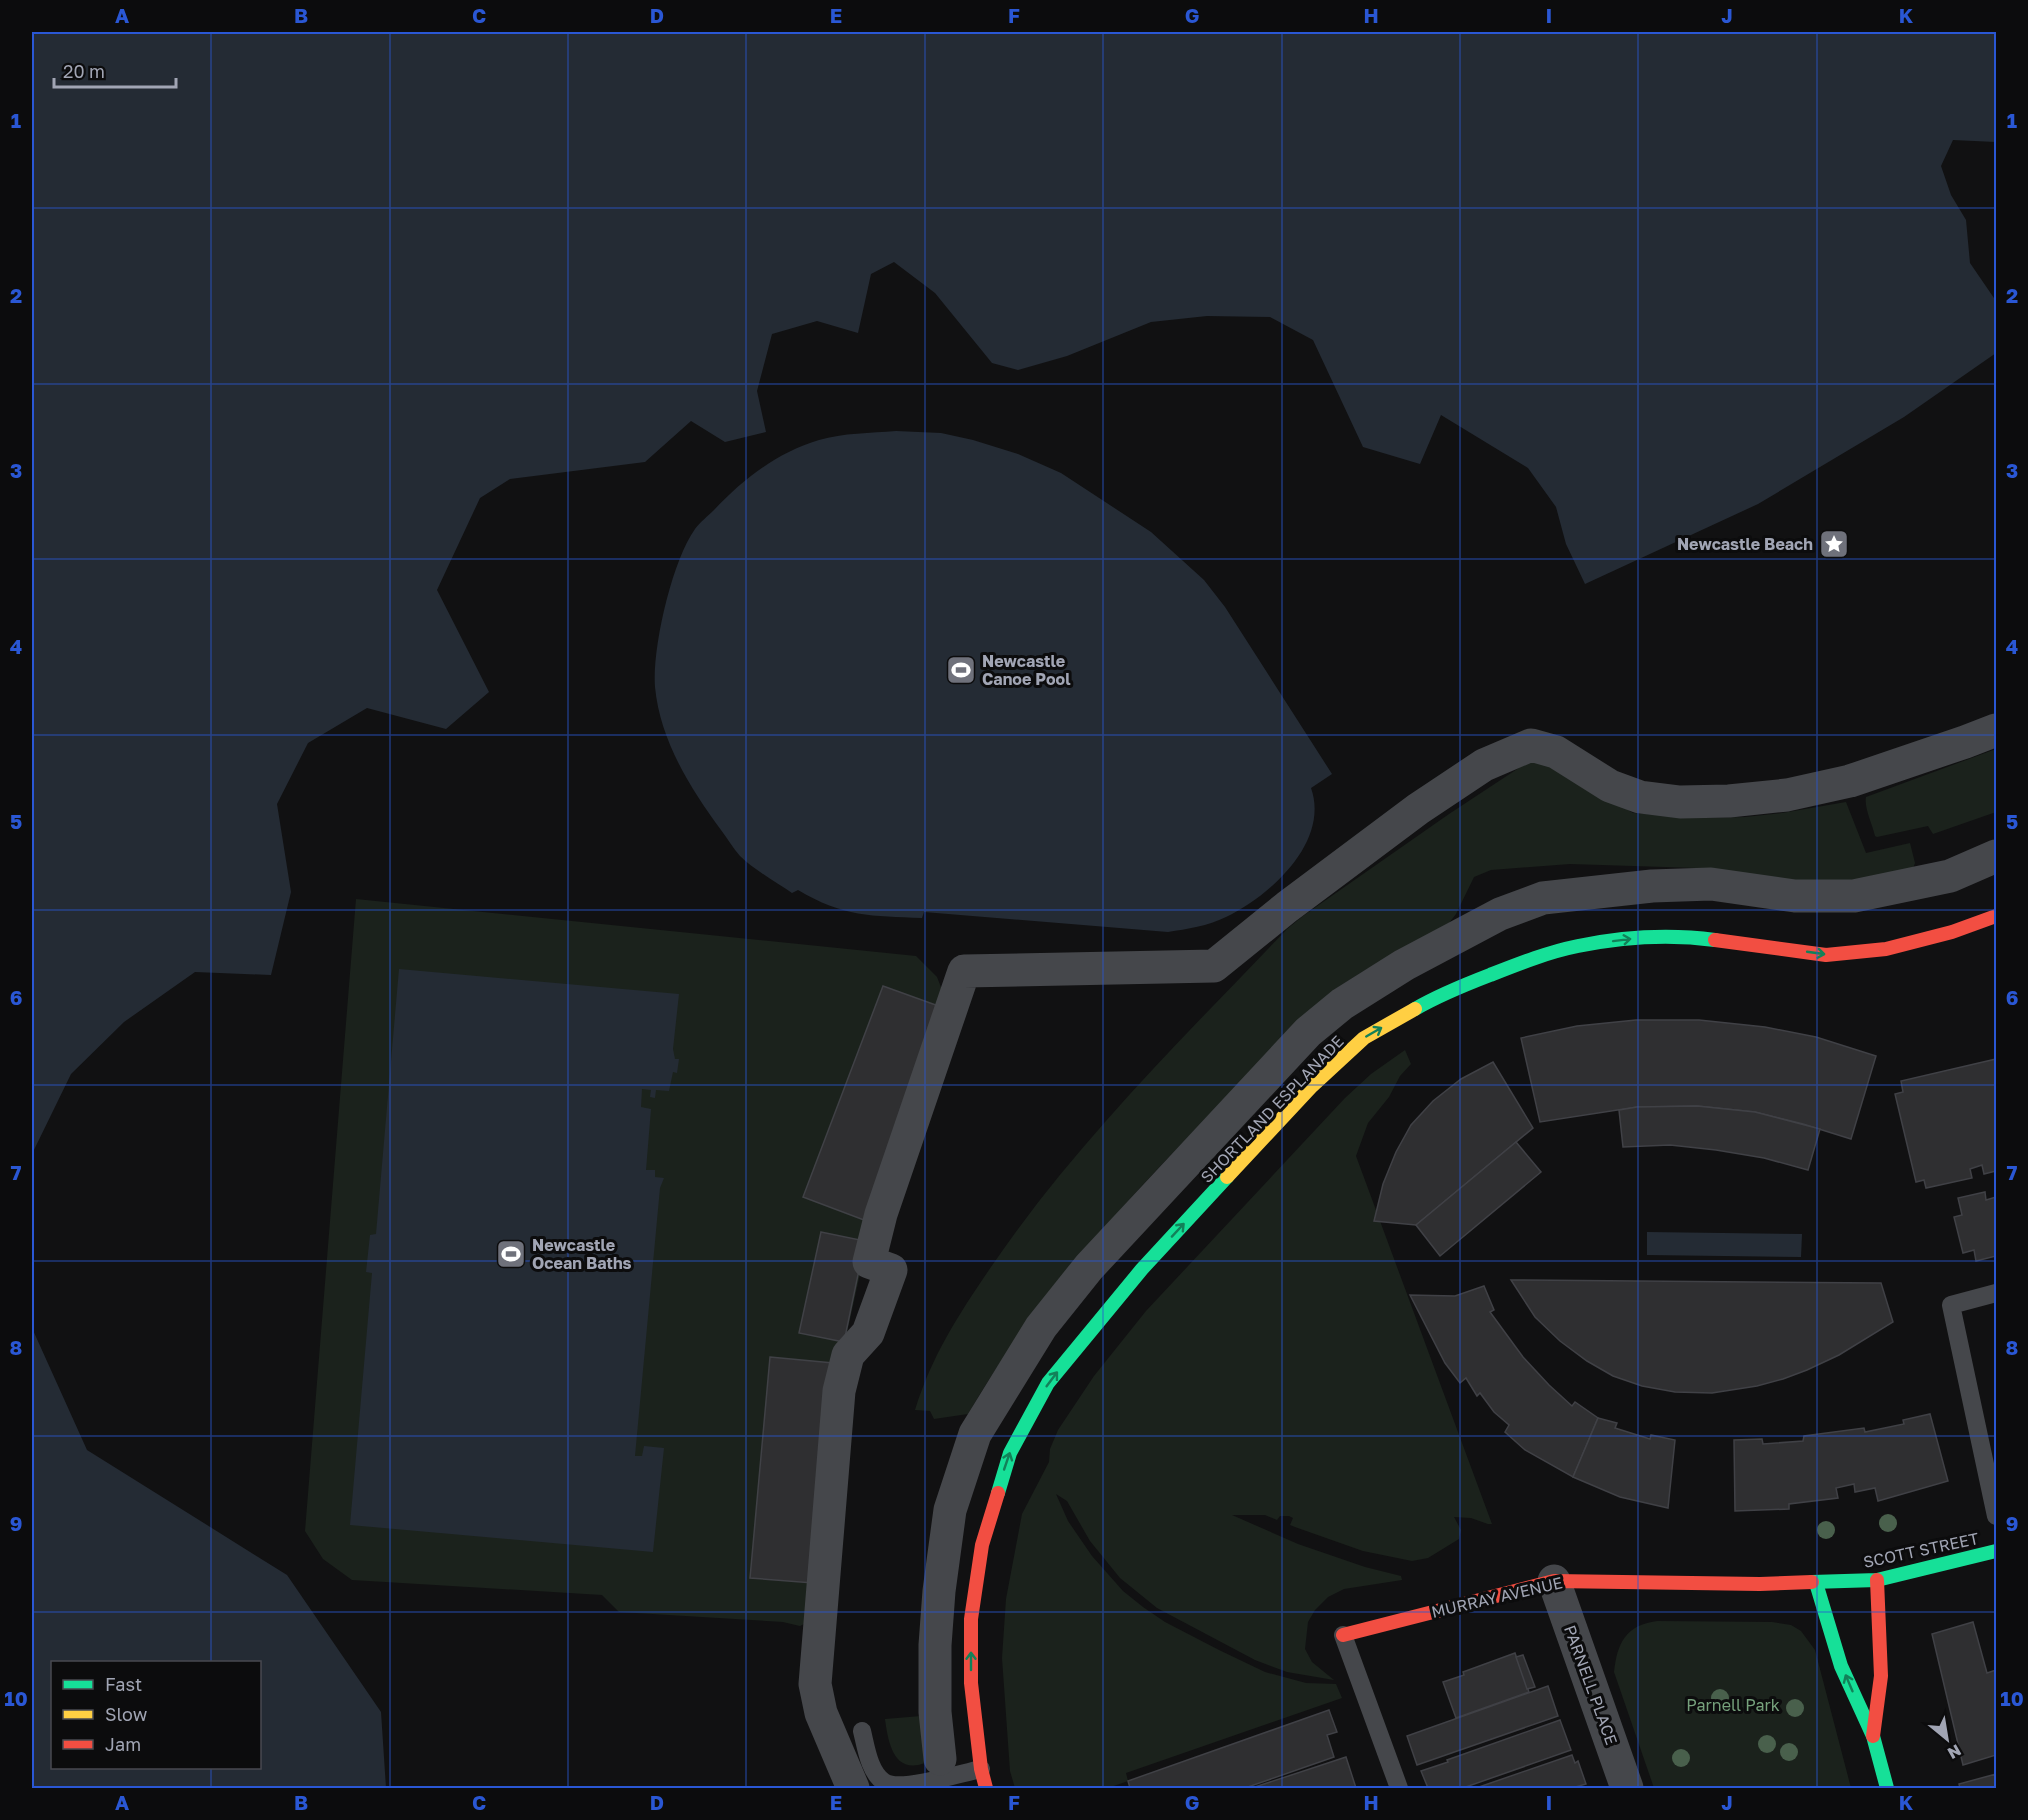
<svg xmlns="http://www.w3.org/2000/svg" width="2028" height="1820" viewBox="0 0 2028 1820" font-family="'Golos Text',sans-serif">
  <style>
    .green { fill: #1b221c }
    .water { fill: #242b34; fill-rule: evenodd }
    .building { fill: #2f2f31; stroke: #404146; stroke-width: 1.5 }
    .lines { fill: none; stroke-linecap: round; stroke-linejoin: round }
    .lane { stroke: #45474b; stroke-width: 18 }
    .street { stroke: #45474b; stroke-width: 33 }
    .fast { stroke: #16e098; stroke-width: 14 }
    .slow { stroke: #ffcf43; stroke-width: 14 }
    .jam { stroke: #f24e42; stroke-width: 14 }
    .tree { fill: #49604c }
    .oneway { stroke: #128159 }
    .grid { fill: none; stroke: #2a57d4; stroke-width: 1.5; stroke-opacity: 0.55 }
    .labels { text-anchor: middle; stroke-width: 6; stroke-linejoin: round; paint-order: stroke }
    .poi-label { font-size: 16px; font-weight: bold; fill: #a1a5b4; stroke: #0c0c0d; text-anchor: start }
    .street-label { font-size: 16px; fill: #a1a5b4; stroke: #0c0c0d }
    .park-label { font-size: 16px; fill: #76a17c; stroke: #0c0c0d }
    .neatline { fill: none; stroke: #2a57d4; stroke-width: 2 }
    .grid-label { font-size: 20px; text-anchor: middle; font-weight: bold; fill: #2a57d4 }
  </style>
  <rect width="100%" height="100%" fill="#111112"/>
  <g class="green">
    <path d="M1996,749V812L1933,834L1928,826L1877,837L1875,836C1872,823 1864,808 1866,797Z"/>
    <path d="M1528,762L1551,764L1633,813L1703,818L1745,817L1782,813L1846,802L1866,853L1910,843L1915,863L1912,871L1871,879L1811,882L1696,868L1570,864L1491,870L1474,877L1456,914L1449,923L1362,972L1334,990C1203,1123 1062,1252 968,1414L934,1419L930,1411L915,1410C932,1355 959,1314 991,1267C1076,1142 1184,1037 1287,929L1303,916L1449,814Z"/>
    <polygon points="356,899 916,956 937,977 944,995 874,1211 842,1355 806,1623 800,1626 783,1622 619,1612 602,1595 352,1580 323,1559 305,1531"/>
    <polygon points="1405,1050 1411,1064 1400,1076 1389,1097 1368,1123 1356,1156 1492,1524 1488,1524 1471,1518 1454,1517 1461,1530 1459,1539 1428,1558 1412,1561 1363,1551 1295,1527 1290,1525 1293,1518 1289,1516 1280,1516 1277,1520 1265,1515 1232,1515 1298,1544 1365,1567 1401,1576 1402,1580 1344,1589 1328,1597 1315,1610 1308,1622 1305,1649 1312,1662 1334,1680 1287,1672 1255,1660 1157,1608 1120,1578 1090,1541 1067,1501 1056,1494 1068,1521 1092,1556 1123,1591 1143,1607 1165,1622 1219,1650 1265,1672 1306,1683 1336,1684 1342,1698 1126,1773 1128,1781 1108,1788 1015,1788 1010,1771 1002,1658 1006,1599 1022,1514 1049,1462 1050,1449 1058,1430 1094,1376 1146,1311 1345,1098 1371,1074"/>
    <path d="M1657,1621L1772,1622L1791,1625L1801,1631L1815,1650L1851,1788H1654L1614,1672C1617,1643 1626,1625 1657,1621Z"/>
    <path d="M921,1716L925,1763C893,1775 888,1741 885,1719Z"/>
  </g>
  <g class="water">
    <polygon points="32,32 1996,32 1996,142 1953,140 1941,166 1951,195 1966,220 1970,263 1996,301 1996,353 1904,417 1758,504 1585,584 1566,544 1556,507 1528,468 1441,415 1420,464 1363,447 1313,340 1270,317 1207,316 1151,322 1067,356 1018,370 992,363 935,293 894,262 871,274 858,333 817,321 772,334 757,391 766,432 725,442 691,421 645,462 510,479 480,498 437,590 489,692 446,729 367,708 308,743 277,804 291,892 271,975 195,972 124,1022 71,1074 32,1154"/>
    <path d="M896,431L941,433L973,440L1018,454L1061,473L1151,532L1204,580L1225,607L1332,774L1311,788C1330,842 1270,896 1226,917C1208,926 1187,929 1168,932L924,912L922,918C872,916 843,917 798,890L792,893C776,882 753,869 740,856C733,848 727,838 721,830C690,788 660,740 655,687C652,648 672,561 695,529C700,522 708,516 714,510C743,479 778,452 819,440C843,433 871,433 896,431Z"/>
    <polygon points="399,969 679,994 673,1049 675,1059 679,1059 677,1073 673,1072 669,1091 656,1090 655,1098 650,1097 651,1090 642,1089 641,1107 651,1109 646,1170 655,1170 655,1177 664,1178 660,1188 635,1456 642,1456 644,1446 664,1448 653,1552 350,1525 372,1273 366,1272 370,1235 376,1234"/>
    <polygon points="1647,1232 1802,1234 1801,1257 1647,1255"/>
    <path d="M32,1328L87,1450L287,1575L381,1712L386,1788H32ZM260,1662V1768H52V1662Z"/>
  </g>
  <g class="building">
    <polygon points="883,986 944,1008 864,1220 803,1197"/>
    <polygon points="1636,1020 1699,1020 1765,1027 1816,1037 1876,1056 1851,1139 1803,1124 1755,1112 1697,1106 1637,1107 1540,1122 1521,1038 1577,1026"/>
    <polygon points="1996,1059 1996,1171 1984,1174 1982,1165 1970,1169 1972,1178 1926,1188 1924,1180 1916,1182 1895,1094 1903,1092 1901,1081"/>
    <polygon points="1493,1062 1533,1128 1416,1225 1374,1221 1383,1184 1396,1152 1411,1125 1433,1101 1461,1079"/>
    <polygon points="1697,1106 1755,1112 1820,1129 1808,1170 1764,1158 1716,1150 1670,1145 1623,1147 1619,1110 1637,1107"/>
    <polygon points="1516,1142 1541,1172 1440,1256 1416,1225"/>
    <polygon points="1985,1192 1986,1200 1996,1197 1996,1256 1976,1261 1974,1250 1963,1253 1954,1217 1962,1215 1958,1198"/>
    <polygon points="821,1232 865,1241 844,1342 799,1333"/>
    <polygon points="1511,1280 1881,1283 1893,1322 1839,1355 1807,1370 1783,1379 1757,1386 1712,1393 1675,1392 1642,1386 1613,1376 1587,1361 1560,1341 1535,1317"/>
    <polygon points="1484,1286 1494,1310 1490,1312 1523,1357 1549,1385 1572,1406 1575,1402 1598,1418 1573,1477 1525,1450 1505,1432 1509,1425 1494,1412 1480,1393 1477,1396 1466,1378 1460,1383 1445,1363 1410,1295 1455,1296"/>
    <polygon points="770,1357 833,1363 813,1583 750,1578"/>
    <polygon points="1930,1414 1948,1481 1878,1501 1875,1488 1855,1492 1854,1484 1836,1488 1838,1498 1789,1504 1789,1509 1735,1511 1734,1440 1762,1439 1763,1444 1803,1441 1804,1436 1864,1428 1865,1432 1904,1424 1903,1420"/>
    <polygon points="1598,1418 1617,1423 1615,1428 1650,1439 1651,1435 1675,1440 1668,1508 1620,1497 1573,1477"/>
    <polygon points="1973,1622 1987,1673 1996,1670 1996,1755 1963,1765 1932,1634"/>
    <polygon points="1515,1653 1529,1692 1456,1718 1443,1682 1464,1675 1463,1672"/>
    <polygon points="1523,1655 1535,1687 1527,1689 1516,1657"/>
    <polygon points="1548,1686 1558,1716 1417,1765 1407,1736"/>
    <polygon points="1329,1710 1337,1732 1327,1735 1334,1757 1245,1788 1130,1788 1128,1781"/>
    <polygon points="1560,1720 1571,1750 1463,1788 1428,1788 1421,1771 1448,1762 1447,1760"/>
    <polygon points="1572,1755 1575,1763 1578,1761 1586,1784 1572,1788 1476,1788"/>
    <polygon points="1346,1757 1356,1788 1252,1788"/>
    <polygon points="1996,1774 1996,1788 1960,1788 1959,1784"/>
  </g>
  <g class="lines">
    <g class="lane">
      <polyline points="1996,1293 1951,1305 1996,1516"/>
      <polyline points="1343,1635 1399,1788"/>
      <path d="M862,1731C866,1747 869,1772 884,1782C900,1793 961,1773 981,1769"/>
    </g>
    <g class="street">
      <polyline points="1554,1581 1627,1788"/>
      <polyline points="940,1759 935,1712 935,1645 939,1591 950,1510 975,1434 1041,1327 1089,1267 1308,1032 1342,1004 1404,965 1500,914 1543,898 1652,886 1711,884 1795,896 1854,896 1950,876 1996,856"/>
      <polyline points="853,1788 821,1713 815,1684 839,1391 848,1355 868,1333 891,1270 869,1262 881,1214 964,971 1214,966 1287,907 1418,809 1484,765 1531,745 1556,752 1610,786 1640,797 1680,802 1729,801 1787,795 1850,781 1965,742 1996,730"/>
    </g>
    <g class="fast">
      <path d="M1415,1009C1439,995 1464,985 1490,975C1518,964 1548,952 1578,946C1622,937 1670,934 1715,940"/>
      <polyline points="998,1493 1010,1453 1048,1383 1142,1269 1227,1177"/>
      <polyline points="1812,1582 1877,1580 1996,1551"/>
      <polyline points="1816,1583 1841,1666 1873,1736 1887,1788"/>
    </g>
    <polyline class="slow" points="1227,1177 1312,1086 1364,1038 1415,1009"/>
    <g class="jam">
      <polyline points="1715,940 1826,955 1886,949 1952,932 1996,916"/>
      <polyline points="1343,1635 1554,1581 1760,1584 1812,1582"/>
      <polyline points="1873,1736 1881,1676 1877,1580"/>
      <polyline points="986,1788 981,1769 971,1683 971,1619 982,1545 998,1493"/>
    </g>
  </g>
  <g class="tree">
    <circle cx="1888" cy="1523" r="9"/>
    <circle cx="1826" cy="1530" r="9"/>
    <circle cx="1720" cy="1698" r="9"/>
    <circle cx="1795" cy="1708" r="9"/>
    <circle cx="1767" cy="1744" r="9"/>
    <circle cx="1789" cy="1752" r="9"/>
    <circle cx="1681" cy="1758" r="9"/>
  </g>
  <defs><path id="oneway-shaft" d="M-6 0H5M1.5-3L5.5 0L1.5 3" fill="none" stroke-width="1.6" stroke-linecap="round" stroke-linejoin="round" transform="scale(1.5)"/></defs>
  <g class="oneway">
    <use href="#oneway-shaft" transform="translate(1622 940) rotate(-7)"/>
    <use href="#oneway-shaft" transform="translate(1816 953) rotate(8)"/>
    <use href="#oneway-shaft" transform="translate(1374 1032) rotate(-30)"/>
    <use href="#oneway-shaft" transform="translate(1178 1230) rotate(-47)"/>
    <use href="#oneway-shaft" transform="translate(1052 1379) rotate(-53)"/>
    <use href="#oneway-shaft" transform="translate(1007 1461) rotate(-71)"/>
    <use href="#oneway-shaft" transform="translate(971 1661) rotate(-90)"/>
    <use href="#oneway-shaft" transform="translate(1849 1683) rotate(-113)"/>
  </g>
  <path class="grid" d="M211,32V1662M390,32V1788M568,32V1788M746,32V1788M925,32V1788M1103,32V1788M1282,32V1788M1460,32V1788M1638,32V1788M1817,32V1788M32,208H1996M32,384H1996M32,559H1996M32,735H1996M32,910H1996M32,1085H1996M32,1261H1996M32,1436H1996M32,1612H1996M211,1768V1788"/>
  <defs>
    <g id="sight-square" transform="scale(1.5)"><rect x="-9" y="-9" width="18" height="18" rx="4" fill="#6f717b" stroke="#0c0c0d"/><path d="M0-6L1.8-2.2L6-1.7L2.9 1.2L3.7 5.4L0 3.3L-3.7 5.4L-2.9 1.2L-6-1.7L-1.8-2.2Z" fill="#fff"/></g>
    <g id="stadium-square" transform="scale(1.5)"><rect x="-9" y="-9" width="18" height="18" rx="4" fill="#6f717b" stroke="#0c0c0d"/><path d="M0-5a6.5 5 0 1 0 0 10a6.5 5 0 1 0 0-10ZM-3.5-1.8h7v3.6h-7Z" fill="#fff"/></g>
  </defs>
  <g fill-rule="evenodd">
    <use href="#sight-square" x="1834" y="544"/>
    <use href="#stadium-square" x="961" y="670"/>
    <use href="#stadium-square" x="511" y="1254"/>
  </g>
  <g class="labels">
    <g class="poi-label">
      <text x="1813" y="550" text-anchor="end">Newcastle Beach</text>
      <text x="982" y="667">Newcastle<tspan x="982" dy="18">Canoe Pool</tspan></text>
      <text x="532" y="1251">Newcastle<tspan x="532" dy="18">Ocean Baths</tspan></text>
    </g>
    <g class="street-label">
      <text transform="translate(1272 1109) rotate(-46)" y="6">SHORTLAND ESPLANADE</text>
      <text transform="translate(1921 1550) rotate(-12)" y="6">SCOTT STREET</text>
      <text transform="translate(1497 1597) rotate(-13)" y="6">MURRAY AVENUE</text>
      <text transform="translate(1591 1685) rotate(70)" y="6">PARNELL PLACE</text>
    </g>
    <g class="park-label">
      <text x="1733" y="1711">Parnell Park</text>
    </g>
  </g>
  <rect width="2028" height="1820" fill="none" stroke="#0c0c0d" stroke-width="66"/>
  <rect x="51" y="1661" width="210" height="108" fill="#0c0c0d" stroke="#484950" stroke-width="1.5"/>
  <rect x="63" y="1680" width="30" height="9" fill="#16e098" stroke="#484950" stroke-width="1.5"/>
  <text x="105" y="1691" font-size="18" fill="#a1a5b4">Fast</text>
  <rect x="63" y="1710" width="30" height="9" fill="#ffcf43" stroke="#484950" stroke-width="1.5"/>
  <text x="105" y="1721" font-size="18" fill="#a1a5b4">Slow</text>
  <rect x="63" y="1740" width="30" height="9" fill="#f24e42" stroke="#484950" stroke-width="1.5"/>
  <text x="105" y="1751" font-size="18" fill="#a1a5b4">Jam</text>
  <g transform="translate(1947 1739) rotate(150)" stroke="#0c0c0d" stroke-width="4.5" paint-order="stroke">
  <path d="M0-4.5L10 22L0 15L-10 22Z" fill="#a1a5b4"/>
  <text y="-9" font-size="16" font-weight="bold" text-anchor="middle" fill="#a1a5b4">N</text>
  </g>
  <path d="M54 78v9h122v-9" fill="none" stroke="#a1a5b4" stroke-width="3"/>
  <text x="63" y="78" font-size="18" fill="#a1a5b4" stroke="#0c0c0d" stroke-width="4.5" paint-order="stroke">20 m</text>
  <rect x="33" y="33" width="1962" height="1754" class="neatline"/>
  <g class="grid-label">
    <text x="122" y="23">A</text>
    <text x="301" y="23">B</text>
    <text x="479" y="23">C</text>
    <text x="657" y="23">D</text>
    <text x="836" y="23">E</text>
    <text x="1014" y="23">F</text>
    <text x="1192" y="23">G</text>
    <text x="1371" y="23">H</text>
    <text x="1549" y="23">I</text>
    <text x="1727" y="23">J</text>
    <text x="1906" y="23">K</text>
    <text x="16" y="128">1</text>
    <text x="2012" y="128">1</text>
    <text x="16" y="303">2</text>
    <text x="2012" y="303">2</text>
    <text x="16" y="478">3</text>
    <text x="2012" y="478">3</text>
    <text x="16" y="654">4</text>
    <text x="2012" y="654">4</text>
    <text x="16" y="829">5</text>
    <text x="2012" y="829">5</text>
    <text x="16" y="1005">6</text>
    <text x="2012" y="1005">6</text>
    <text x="16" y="1180">7</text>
    <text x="2012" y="1180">7</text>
    <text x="16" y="1355">8</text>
    <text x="2012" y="1355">8</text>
    <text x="16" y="1531">9</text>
    <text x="2012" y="1531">9</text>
    <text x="16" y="1706">10</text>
    <text x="2012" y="1706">10</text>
    <text x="122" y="1810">A</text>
    <text x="301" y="1810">B</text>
    <text x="479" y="1810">C</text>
    <text x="657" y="1810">D</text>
    <text x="836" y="1810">E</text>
    <text x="1014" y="1810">F</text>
    <text x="1192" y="1810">G</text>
    <text x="1371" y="1810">H</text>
    <text x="1549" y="1810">I</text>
    <text x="1727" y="1810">J</text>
    <text x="1906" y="1810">K</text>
  </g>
</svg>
